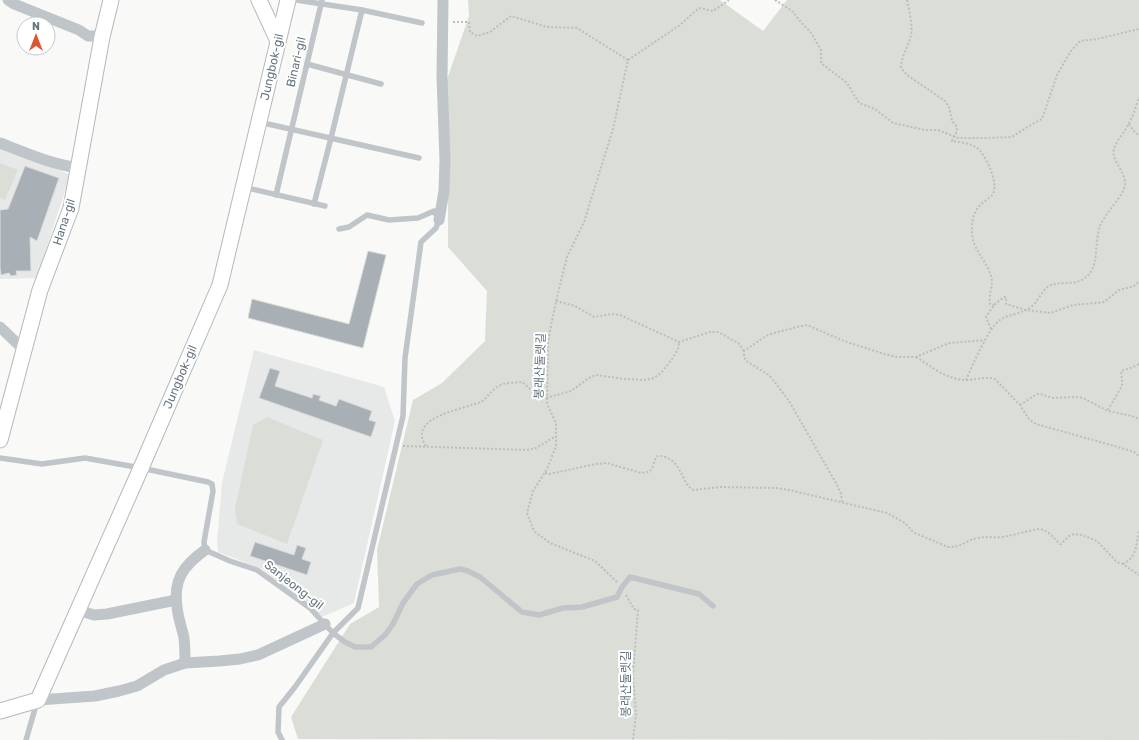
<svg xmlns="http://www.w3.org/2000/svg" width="1139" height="740" viewBox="0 0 1139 740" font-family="Rubik,'Noto Sans KR',sans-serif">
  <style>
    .built { fill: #e7e8e8 }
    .green { fill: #daded7 }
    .building { fill: #a8b0b6; stroke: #dbdbd9 }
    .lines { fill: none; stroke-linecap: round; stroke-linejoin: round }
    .secondary-casing { stroke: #b3b9bd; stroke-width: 17 }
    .path { stroke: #bbbec1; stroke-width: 2; stroke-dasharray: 2 2; stroke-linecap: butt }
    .lane { stroke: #c0c5c9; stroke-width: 5.5 }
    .street { stroke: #c0c5c9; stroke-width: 11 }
    .secondary { stroke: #fff; stroke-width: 15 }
    .labels { text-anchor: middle; stroke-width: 4; stroke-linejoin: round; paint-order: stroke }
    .street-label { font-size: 12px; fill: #667681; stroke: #fff }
  </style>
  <rect width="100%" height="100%" fill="#f9f9f7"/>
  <g class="built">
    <polygon points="0,143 70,175 37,278 0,279"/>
    <polygon points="254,350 384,387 395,421 354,603 322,617 262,569 218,552 217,542 222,483"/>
  </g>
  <g class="green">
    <polygon points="468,0 720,0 763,31 787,0 1139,0 1139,740 298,739 291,717 350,624 379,607 377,550 413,400 442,383 485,341 487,291 448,247 448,172 442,94 469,16"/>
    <polygon points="0,163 18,170 5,200 0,198"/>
    <polygon points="267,417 323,440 287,544 237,524 235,509 253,425"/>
  </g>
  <g class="building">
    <polygon points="25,166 59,178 37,241 30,237 31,271 16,271 17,275 11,276 9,273 1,275 0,268 0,210 8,209"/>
    <polygon points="368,251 386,255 363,348 248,318 252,299 349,324"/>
    <polygon points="270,368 280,371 275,386 312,398 313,394 321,396 319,400 336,406 339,399 372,411 369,420 376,422 371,437 259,398"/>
    <polygon points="255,542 294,555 297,545 306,548 302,559 311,562 307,575 250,556"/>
  </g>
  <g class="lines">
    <g class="secondary-casing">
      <g id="secondary">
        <polyline points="259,0 278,41"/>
        <polyline points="0,440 40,290 71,208 102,37 111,0"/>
        <polyline points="0,711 38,700 141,468 220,285 288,0"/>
      </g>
    </g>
    <g class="path">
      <polyline points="775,0 791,10 801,22 812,34 821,50 821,63 847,83 859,103 875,109 893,123 925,130 938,130 958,138 985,138 1012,137 1029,126 1042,119 1057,75 1071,51 1080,41 1097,39 1139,29"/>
      <path d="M907,0C909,11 913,24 911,35C909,46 901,56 901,68L907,75L945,101L949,107L952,121L957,127V131L952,141C959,142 969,143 976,147C985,153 999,183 993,194C991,197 987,199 984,202C975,208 972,218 972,229C971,250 986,258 991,276C994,285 988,295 990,304L994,305"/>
      <polyline points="453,22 469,22 470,32 477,36 490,32 511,16 547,27 577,28 628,60"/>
      <polyline points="1129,124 1133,130 1139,136"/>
      <polyline points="556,301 575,306 594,317 612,314 620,315 679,342 710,332 718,332 738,343 744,351"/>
      <polyline points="991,329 986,317 994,305 1004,297 1006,297 1006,304 1026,310 1050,313 1073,305 1096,303 1104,302 1119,290 1131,287 1136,285 1139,281"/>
      <path d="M916,357C932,367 947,380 967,380C976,380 986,376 995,379L1020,405L1029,419L1036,424L1125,449L1134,452L1139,456"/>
      <path d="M966,380C972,366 989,327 1000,320C1009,314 1022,314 1031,307C1038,302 1043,288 1051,285C1065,280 1078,288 1090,273C1098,263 1095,240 1100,226C1104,214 1126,194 1125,183C1125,171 1111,160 1114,149C1117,140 1124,133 1128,125C1133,117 1136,106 1139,97"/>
      <polyline points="1020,405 1037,394 1040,394 1052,398 1076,397 1083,398 1108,411 1132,416 1139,419"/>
      <polyline points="1108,410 1122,386 1122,380 1121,371 1133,367 1139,364"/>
      <polyline points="403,446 527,450 536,448 556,436"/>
      <path d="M426,446C406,417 464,409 481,402C487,398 490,392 496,388C502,382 514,383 522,382L535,393L546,398L571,391L589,378L596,375L624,379L646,380L654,378L661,373L672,359L678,349L679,342"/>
      <path d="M545,473L549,474L596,464L607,463L641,473L648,472L652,469L656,457C659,455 661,456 665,457C684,464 681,485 694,490L720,487L776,488L789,490L887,513L905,523L911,530L915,533L948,547C961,548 966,540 978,538C986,536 994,538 1002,537C1015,535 1027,531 1039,529C1049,530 1053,538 1060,544H1061L1069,536L1074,534L1082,535L1097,541L1116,561L1119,563L1123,564L1139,575"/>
      <polyline points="842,502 841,494 836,483 789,401 777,385 769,375 746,361 744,357 744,351 766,336 774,333 797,327 807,325 844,341 884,354 897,357 916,357 949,343 985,340"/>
      <path d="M1123,564C1137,557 1136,545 1139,531"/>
      <polyline points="617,582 595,561 550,543 534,531 527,513 533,491 547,469 556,446 556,423 547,404 548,342 556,301 567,257 584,222 613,129 628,60 680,25 699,8 713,11 729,0"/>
      <polyline points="626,595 634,609 638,610 633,674 636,714 633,740"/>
    </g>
    <g class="lane">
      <polyline points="296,0 362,10 422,23"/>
      <polyline points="307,64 381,84"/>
      <polyline points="259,122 419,158"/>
      <polyline points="243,187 325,206"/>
      <polyline points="276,195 322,0"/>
      <polyline points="314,204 331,138 362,10"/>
      <polyline points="0,458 42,464 85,458 141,468 208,482 212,484 213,491 204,542 205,550 230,561 257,570 310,608 333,633 345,642 355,647 371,647 385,635 393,624 403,603 417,584 432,575 460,569 468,571 480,577 522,612 539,615 563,608 582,607 617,597 622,587 630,577 699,594 713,606"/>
      <polyline points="26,740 37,702"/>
      <polyline points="282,740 278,732 279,707 295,687 333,633 358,608 403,416 405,358 421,242 436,228 439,220 434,211 418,218 389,220 367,215 349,227 339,229"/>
    </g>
    <g class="street">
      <polyline points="8,0 14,4 79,30 88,36 99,36 102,37"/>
      <path d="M0,143C26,153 51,164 79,168"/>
      <polyline points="439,220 444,191 445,160 442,77 443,0"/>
      <polyline points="0,327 24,350"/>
      <polyline points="78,610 94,615 107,614 176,600"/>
      <path d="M185,663C185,654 185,646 184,638C182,628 178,618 177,607C173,580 183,566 205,550"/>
      <polyline points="38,700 95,696 119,691 137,686 164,670 185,663 219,661 240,659 258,655 325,624"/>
    </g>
    <use href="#secondary" class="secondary"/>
  </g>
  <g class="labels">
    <g class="street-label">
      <text transform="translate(296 62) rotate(-77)" y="4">Binari-gil</text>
      <text transform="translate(272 67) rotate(-77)" y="4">Jungbok-gil</text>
      <text transform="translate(64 222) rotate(-72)" y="4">Hana-gil</text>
      <text transform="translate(540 366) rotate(-88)" y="4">봉래산둘렛길</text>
      <text transform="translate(180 377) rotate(-67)" y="4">Jungbok-gil</text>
      <text transform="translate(294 585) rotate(38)" y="4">Sanjeong-gil</text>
      <text transform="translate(626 684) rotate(-90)" y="4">봉래산둘렛길</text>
    </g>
  </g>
  <g transform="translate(36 36)"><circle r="19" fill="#ffffff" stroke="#c2c8cd"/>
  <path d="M0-3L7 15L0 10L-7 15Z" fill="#dc5634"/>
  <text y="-6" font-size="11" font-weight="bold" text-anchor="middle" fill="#667681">N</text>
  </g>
</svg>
